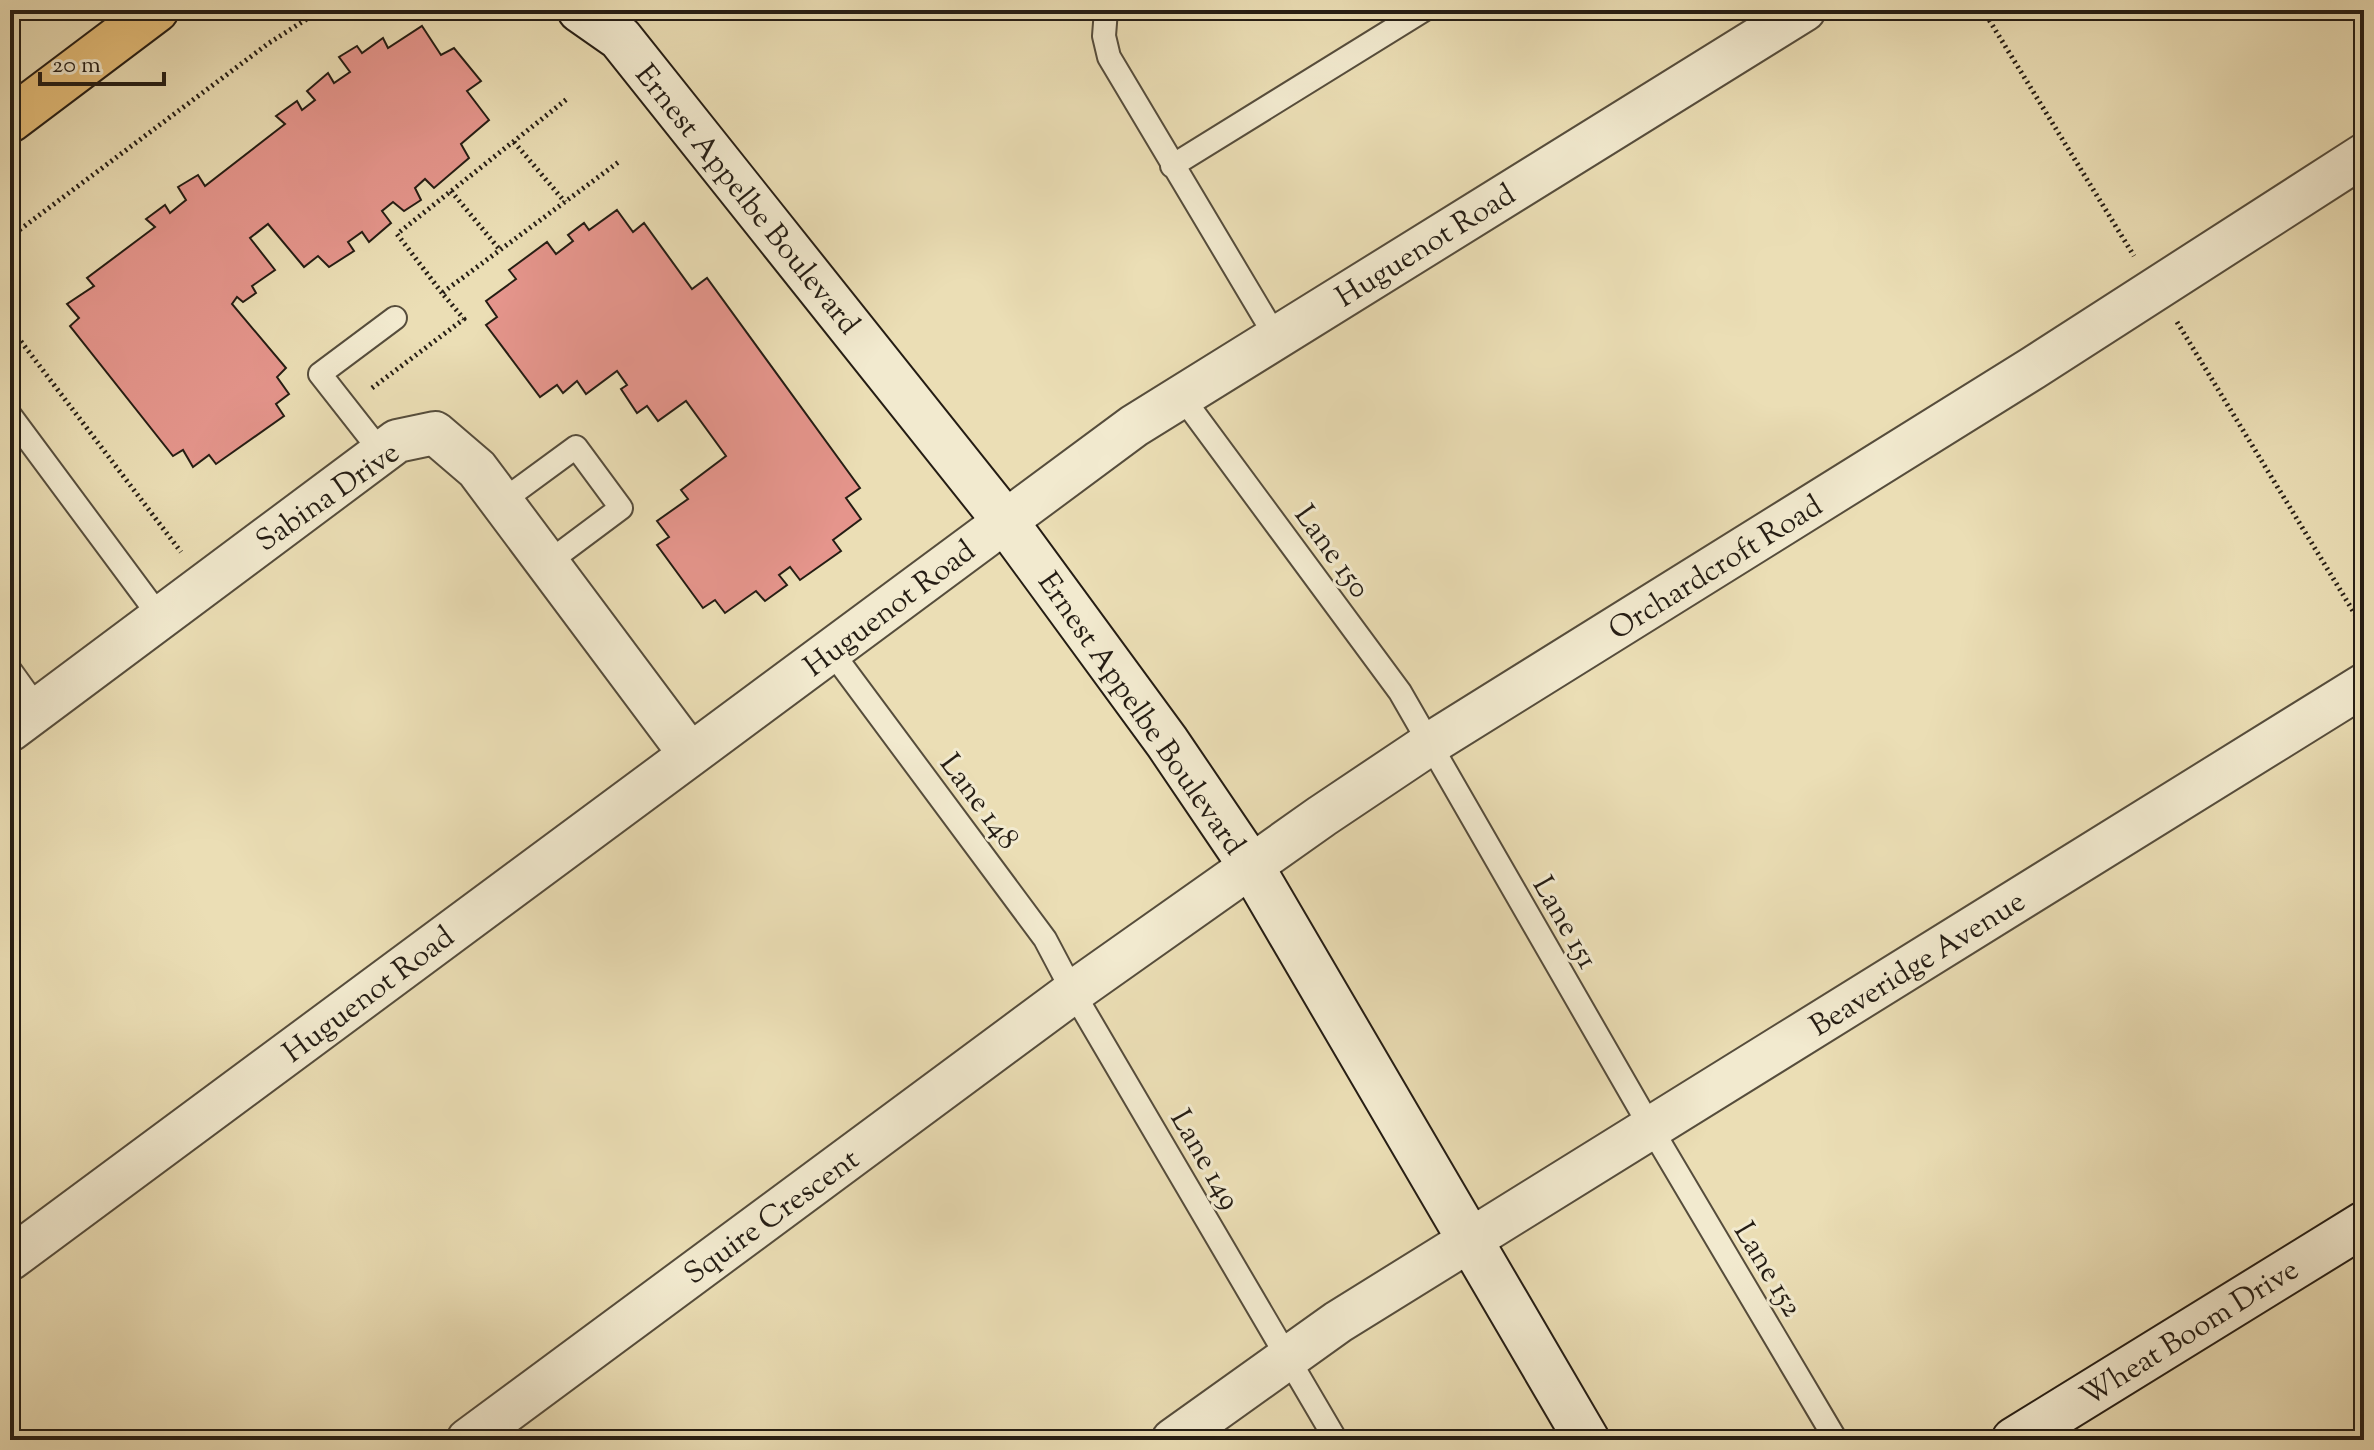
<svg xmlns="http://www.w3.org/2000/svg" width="2374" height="1450" viewBox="0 0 2374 1450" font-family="'Sorts Mill Goudy',serif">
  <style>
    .building { fill: #e5958c; stroke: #251d14; stroke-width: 2 }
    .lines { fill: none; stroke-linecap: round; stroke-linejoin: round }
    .lane-casing { stroke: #564d3c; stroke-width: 26 }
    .street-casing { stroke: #564d3c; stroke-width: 46 }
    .secondary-casing { stroke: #251d14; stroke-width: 48 }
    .primary-casing { stroke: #251d14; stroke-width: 48 }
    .path { stroke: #251d14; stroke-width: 5; stroke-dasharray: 2 4; stroke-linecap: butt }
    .lane { stroke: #f2eacf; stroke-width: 22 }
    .street { stroke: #f2eacf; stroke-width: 42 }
    .secondary { stroke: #f2eacf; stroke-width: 44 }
    .primary { stroke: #e6bf7a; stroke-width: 44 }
    .labels { text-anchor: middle; stroke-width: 6; stroke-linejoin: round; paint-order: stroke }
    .street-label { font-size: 30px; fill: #251d14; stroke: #f2eacf }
  </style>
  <rect width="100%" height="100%" fill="#ebdeb5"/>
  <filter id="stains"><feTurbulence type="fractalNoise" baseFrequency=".0025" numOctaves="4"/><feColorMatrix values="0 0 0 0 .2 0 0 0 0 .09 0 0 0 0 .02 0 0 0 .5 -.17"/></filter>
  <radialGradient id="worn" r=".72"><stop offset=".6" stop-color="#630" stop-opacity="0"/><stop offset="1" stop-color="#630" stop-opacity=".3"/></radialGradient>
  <g class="building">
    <polygon points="422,26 441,55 454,48 481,81 467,91 489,120 461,144 469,158 434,188 425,179 415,188 421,200 404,211 393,202 382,211 391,223 369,242 362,232 348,242 354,251 329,267 318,256 304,267 268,224 250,238 275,270 252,286 256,293 243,302 237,297 232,304 286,368 277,377 289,394 276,404 284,416 216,464 209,455 193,467 183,450 173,456 70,326 79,318 67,304 94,286 87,278 155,227 146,219 165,205 170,213 186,200 178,187 198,175 205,186 285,124 276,116 297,101 302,110 315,100 307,91 328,73 334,83 350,72 339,57 357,46 362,53 383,38 388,48"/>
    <polygon points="617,210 633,232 644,223 692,289 707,278 860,488 846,498 861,519 833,540 841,551 800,580 790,567 779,575 787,585 765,601 756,591 725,613 715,600 703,608 657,545 669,537 657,521 688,499 681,490 726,456 686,401 658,421 647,406 637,413 621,389 627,385 617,371 586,394 577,381 563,393 557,385 540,397 486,325 497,317 486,301 516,279 509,270 547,242 556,254 573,241 568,235 584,223 589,230"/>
  </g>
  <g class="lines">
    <g class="lane-casing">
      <g id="lane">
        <polyline points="1106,10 1104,36 1109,57 1276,337"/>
        <polyline points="1172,166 1424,10"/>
        <polyline points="1182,397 1400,692 1651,1128 1836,1440"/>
        <polyline points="10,415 160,617"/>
        <polyline points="382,453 320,374 395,318"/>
        <polyline points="501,502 576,447 621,508 546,564"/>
        <polyline points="831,651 1045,939 1073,992 1336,1440"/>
        <polyline points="10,670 38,709"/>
      </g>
    </g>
    <g class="street-casing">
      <g id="street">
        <polyline points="10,730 397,441 435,433 477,469 690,754"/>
        <polyline points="10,1259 1134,426 1804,10"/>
        <polyline points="468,1440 1073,992 1322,816 1428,745 2033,368 2364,155"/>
        <polyline points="1173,1440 1338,1322 2364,685"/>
      </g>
    </g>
    <g class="secondary-casing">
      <g id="secondary">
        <polyline points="580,10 620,38 1005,521 1167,742 1251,866 1587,1440"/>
        <polyline points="2014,1440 2364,1224"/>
      </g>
    </g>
    <g class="primary-casing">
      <polyline id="primary" points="10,120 156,10"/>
    </g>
    <g class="path">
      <polyline points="1983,10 2134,256"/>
      <polyline points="514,142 565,202"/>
      <polyline points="451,191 500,250"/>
      <polyline points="10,237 269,43 321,10"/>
      <polyline points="442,293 397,234 567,99"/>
      <polyline points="2177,322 2364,629"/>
      <polyline points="10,327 181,552"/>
      <polyline points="372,388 464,319 442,293 620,161"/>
    </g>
    <use href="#lane" class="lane"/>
    <use href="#street" class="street"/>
    <use href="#secondary" class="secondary"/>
    <use href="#primary" class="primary"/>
  </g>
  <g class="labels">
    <g class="street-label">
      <text transform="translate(748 199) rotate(51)" y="10">Ernest Appelbe Boulevard</text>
      <text transform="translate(1425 245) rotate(-32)" y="10">Huguenot Road</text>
      <text transform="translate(327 496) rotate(-35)" y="10">Sabina Drive</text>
      <text transform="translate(1333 551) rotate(54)" y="10">Lane 150</text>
      <text transform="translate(1715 567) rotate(-32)" y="10">Orchardcroft Road</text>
      <text transform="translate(889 608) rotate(-37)" y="10">Huguenot Road</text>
      <text transform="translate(1142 713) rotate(55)" y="10">Ernest Appelbe Boulevard</text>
      <text transform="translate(980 801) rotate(53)" y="10">Lane 148</text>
      <text transform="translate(1566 922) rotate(60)" y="10">Lane 151</text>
      <text transform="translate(1917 963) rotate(-32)" y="10">Beaveridge Avenue</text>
      <text transform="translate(368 994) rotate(-37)" y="10">Huguenot Road</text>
      <text transform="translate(1206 1159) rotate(60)" y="10">Lane 149</text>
      <text transform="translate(771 1216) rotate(-36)" y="10">Squire Crescent</text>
      <text transform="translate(1769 1269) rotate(59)" y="10">Lane 152</text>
      <text transform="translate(2189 1332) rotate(-32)" y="10">Wheat Boom Drive</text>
    </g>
  </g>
  <rect width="2374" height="1450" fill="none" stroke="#ebdeb5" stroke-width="40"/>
  <rect x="12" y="12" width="2350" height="1426" fill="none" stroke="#251d14" stroke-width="4"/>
  <rect x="20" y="20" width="2334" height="1410" fill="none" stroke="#251d14" stroke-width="2"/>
  <path d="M40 72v12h124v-12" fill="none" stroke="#251d14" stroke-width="4"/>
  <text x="52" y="72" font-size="24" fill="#251d14" stroke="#f2eacf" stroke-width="6" paint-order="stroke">20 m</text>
  <rect width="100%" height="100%" filter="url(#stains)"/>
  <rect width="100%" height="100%" fill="url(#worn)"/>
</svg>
